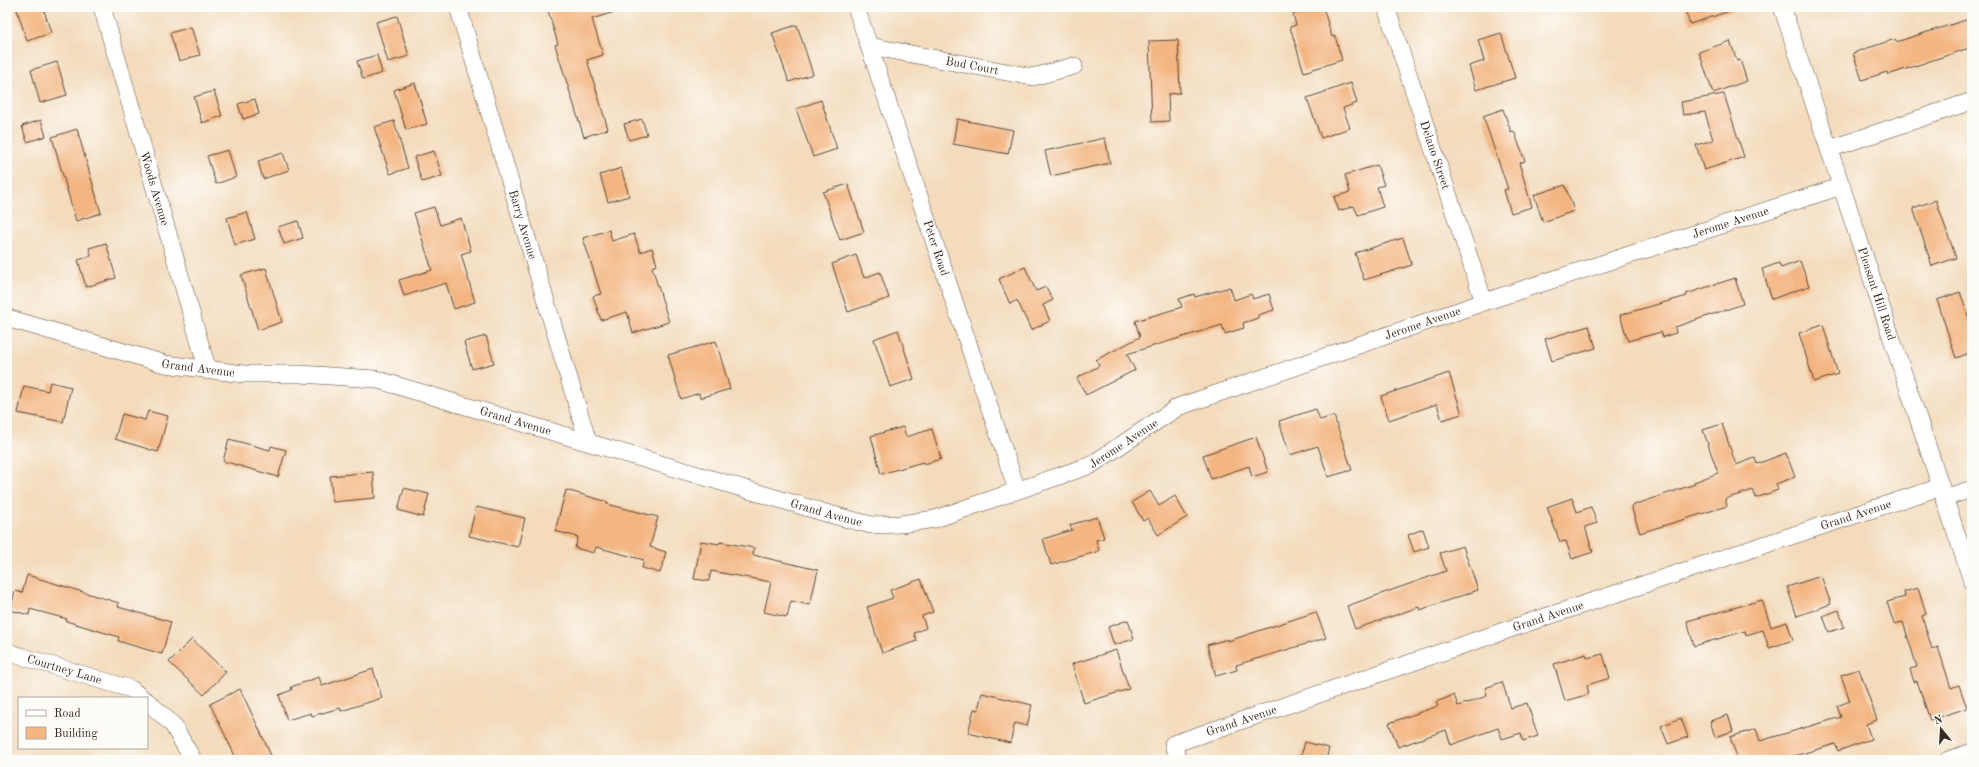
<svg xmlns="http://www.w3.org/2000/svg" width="1979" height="767" viewBox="0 0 1979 767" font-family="'Old Standard TT',serif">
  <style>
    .building { fill: #f3b581 }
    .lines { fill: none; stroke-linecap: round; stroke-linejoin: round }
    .minor-casing { stroke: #574536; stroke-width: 18 }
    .minor { stroke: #fff; stroke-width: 17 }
    .labels { text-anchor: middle; stroke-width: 3; stroke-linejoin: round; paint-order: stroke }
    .street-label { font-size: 12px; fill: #3b2a1e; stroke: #fdfcf7 }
  </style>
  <rect width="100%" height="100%" fill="#fdfcf7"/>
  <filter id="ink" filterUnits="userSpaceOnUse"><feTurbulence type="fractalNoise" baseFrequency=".025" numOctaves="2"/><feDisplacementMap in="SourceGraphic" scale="8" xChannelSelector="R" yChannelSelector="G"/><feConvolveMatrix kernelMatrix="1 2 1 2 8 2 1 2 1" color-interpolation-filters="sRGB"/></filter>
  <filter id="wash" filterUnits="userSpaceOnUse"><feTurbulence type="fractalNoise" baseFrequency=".012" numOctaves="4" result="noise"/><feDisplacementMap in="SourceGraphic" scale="16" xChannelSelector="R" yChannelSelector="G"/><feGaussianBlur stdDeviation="0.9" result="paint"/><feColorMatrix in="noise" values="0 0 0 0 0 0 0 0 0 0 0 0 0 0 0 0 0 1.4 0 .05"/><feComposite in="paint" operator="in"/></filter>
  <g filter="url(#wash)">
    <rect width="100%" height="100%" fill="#f3dbbc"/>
    <g id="blocks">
      <g class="building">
        <polygon points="16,7 43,7 51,33 27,41"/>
        <polygon points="547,7 620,7 621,10 592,19 603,55 587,60 608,129 584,137 555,45 558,44"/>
        <polygon points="1316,7 1323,7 1332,37 1335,36 1342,60 1304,72 1290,27 1296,25 1293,14"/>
        <polygon points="1684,7 1733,7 1733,10 1690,24"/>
        <polygon points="397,16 409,56 388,62 376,22"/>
        <polygon points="1972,18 1972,47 1888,75 1887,72 1862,80 1853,53 1895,39 1896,42"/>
        <polygon points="797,25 813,74 789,82 772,33"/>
        <polygon points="191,27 200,55 179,61 170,33"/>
        <polygon points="1501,33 1515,78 1476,90 1469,66 1484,61 1478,40"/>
        <polygon points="1178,40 1180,93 1168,94 1169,121 1152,122 1149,41"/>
        <polygon points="1730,41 1737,61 1740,60 1747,81 1713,93 1699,52"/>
        <polygon points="377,55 382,73 363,79 357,61"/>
        <polygon points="57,62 67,95 40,103 31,70"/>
        <polygon points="415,83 427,124 406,130 394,90"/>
        <polygon points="1351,83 1357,103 1343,108 1350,128 1321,138 1307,98"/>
        <polygon points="214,91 222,116 202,123 194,97"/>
        <polygon points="1724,94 1744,157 1704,170 1696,145 1713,140 1705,112 1683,115 1681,102"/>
        <polygon points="255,99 259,114 243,119 238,104"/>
        <polygon points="821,100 837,149 813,157 796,109"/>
        <polygon points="1503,109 1511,132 1514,131 1525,161 1519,163 1532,207 1511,213 1504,190 1508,189 1483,116"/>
        <polygon points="642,119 647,135 629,140 624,124"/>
        <polygon points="957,119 1013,130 1008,154 953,144"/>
        <polygon points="41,120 46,136 27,142 22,126"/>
        <polygon points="394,121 408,168 390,174 374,127"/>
        <polygon points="77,129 101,213 76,221 52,137"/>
        <polygon points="1105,138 1110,163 1051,176 1045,151"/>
        <polygon points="228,150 236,177 216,184 207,156"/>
        <polygon points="434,151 442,176 422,182 414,157"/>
        <polygon points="283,153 289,170 263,179 258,161"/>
        <polygon points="1377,165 1384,185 1377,187 1383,207 1358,215 1354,206 1339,211 1334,197 1350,192 1345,175"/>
        <polygon points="621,168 629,196 608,202 600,175"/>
        <polygon points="848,184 864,232 840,240 823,192"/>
        <polygon points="1565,185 1574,211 1543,222 1534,195"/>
        <polygon points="1936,200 1956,258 1932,266 1913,208"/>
        <polygon points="434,207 440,225 461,218 471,251 461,254 475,302 454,309 446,283 404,296 399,280 432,270 414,213"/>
        <polygon points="247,212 255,239 235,245 227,218"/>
        <polygon points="298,221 303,238 284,244 278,227"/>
        <polygon points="609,230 612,241 634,234 640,252 652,248 657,265 652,267 669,322 633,333 627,312 601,320 593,296 601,294 583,238"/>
        <polygon points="1403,238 1412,265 1364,280 1355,253"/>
        <polygon points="106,243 116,278 86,287 78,260 91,256 89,248"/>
        <polygon points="856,255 864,278 880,272 889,298 848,312 832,264"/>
        <polygon points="1800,261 1809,286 1772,299 1762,269 1779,263 1781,268"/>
        <polygon points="1025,267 1036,291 1046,287 1053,300 1043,305 1050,321 1031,330 1017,300 1010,304 999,279"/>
        <polygon points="266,268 282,322 258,330 241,275"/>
        <polygon points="1735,278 1743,304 1675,327 1676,333 1663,337 1661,332 1628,341 1620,315 1687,296 1686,294"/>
        <polygon points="1230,287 1234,300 1251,294 1253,299 1269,294 1274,310 1258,315 1258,318 1243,323 1244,328 1225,334 1222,325 1127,354 1135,370 1086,395 1077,378 1099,366 1096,360 1140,337 1135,321 1182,307 1179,299 1194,294 1195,297"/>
        <polygon points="1960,292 1972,328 1972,352 1956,358 1937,300"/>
        <polygon points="1823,325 1838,374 1814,382 1799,333"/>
        <polygon points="1589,326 1596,348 1552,361 1545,339"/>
        <polygon points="898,330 914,379 890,387 874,339"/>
        <polygon points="486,336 494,363 472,369 464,342"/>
        <polygon points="716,341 730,389 700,398 699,393 681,399 668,355"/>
        <polygon points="1449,373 1462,414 1442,420 1437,404 1389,420 1381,396"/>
        <polygon points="50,382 71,387 63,422 18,413 24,386 48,391"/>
        <polygon points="1316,409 1320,420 1334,416 1352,470 1328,477 1318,446 1290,455 1279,421"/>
        <polygon points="148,411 168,416 158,452 115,439 122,414 145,420"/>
        <polygon points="1722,424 1736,465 1755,458 1757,464 1786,453 1795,477 1776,484 1778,490 1756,498 1753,490 1725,499 1727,506 1640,533 1631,506 1695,484 1694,482 1718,473 1703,430"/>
        <polygon points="903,427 906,437 932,429 941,459 924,464 923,462 881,474 871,436"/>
        <polygon points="1256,437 1268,472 1252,477 1249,466 1211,479 1203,455"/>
        <polygon points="229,439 270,450 271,446 286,450 278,477 223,461"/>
        <polygon points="373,472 375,498 333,502 330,476"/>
        <polygon points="404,488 429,494 423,517 398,510"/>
        <polygon points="566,490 608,502 607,504 658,517 650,547 666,552 660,573 642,568 644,560 596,547 594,553 575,548 578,537 555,531"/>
        <polygon points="1150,491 1159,506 1175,496 1187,517 1158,535 1148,518 1143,521 1132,502"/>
        <polygon points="1572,498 1577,512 1591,507 1597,523 1585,527 1593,552 1572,559 1566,541 1560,542 1547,507"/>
        <polygon points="476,507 525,518 518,547 469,536"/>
        <polygon points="1097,517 1104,538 1096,540 1099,551 1051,565 1043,539 1072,530 1070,525"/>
        <polygon points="1423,529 1429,547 1414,552 1408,535"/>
        <polygon points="701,541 719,544 720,542 754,548 753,555 818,570 810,605 791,601 787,617 764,612 771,582 711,571 709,581 694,579"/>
        <polygon points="1463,546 1478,590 1420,610 1419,607 1355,629 1347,606 1446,571 1440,553"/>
        <polygon points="27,575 119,603 118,607 171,622 162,654 118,641 119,637 66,621 67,619 30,609 29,615 10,610 15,591 22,593"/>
        <polygon points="1821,576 1831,604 1797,616 1787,587"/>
        <polygon points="921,579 933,612 922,616 926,628 914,633 917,641 882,653 867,607 893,598 890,590"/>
        <polygon points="1918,588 1926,614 1922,616 1932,649 1938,647 1951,688 1959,685 1967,708 1930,720 1917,681 1914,682 1910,669 1917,667 1903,622 1894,624 1887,602 1905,597 1904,592"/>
        <polygon points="1762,600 1771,627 1787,622 1793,640 1769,648 1763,630 1746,635 1745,631 1694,646 1687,621"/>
        <polygon points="1839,610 1844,627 1829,632 1823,616"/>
        <polygon points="1316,612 1326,638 1236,665 1237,670 1216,676 1207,645 1228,639 1228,641"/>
        <polygon points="1128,620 1134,639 1114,645 1108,627"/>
        <polygon points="192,639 226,672 204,695 169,662"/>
        <polygon points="1116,650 1129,689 1084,703 1072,664"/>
        <polygon points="1586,654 1587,658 1603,654 1610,678 1587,685 1589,694 1565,701 1554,664"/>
        <polygon points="373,669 382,698 341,711 340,708 312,716 311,713 287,720 279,695 292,690 291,687 319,677 322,686"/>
        <polygon points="1859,669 1877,720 1866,724 1871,739 1838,751 1835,744 1781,760 1738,760 1730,737 1756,729 1760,741 1841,717 1837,706 1850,701 1841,675"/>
        <polygon points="1502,682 1511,708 1527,703 1538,736 1523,741 1521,733 1502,739 1498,728 1451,745 1446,730 1398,747 1389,723 1438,706 1436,702 1454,695 1458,706 1487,696 1485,688"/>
        <polygon points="240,689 260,731 273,760 237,760 210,704"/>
        <polygon points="982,693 1032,705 1027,726 1015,723 1010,743 968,733 974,709 978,710"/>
        <polygon points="1728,715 1733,731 1715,737 1710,721"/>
        <polygon points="1681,718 1688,737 1668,744 1661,726"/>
        <polygon points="1305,742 1329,748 1326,760 1300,760"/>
      </g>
    </g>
  </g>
  <g filter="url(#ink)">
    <use href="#blocks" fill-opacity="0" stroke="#574536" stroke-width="1"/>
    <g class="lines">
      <g class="minor-casing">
        <g id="minor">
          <path id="s1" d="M102,7L208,371"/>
          <path id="s2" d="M458,7L588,442"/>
          <path id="s3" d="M856,7L1017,490"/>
          <path id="s4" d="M1386,7L1484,302"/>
          <path id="s5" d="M1782,7L1972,581"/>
          <path id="s6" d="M869,46L1033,77L1074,66"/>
          <polyline points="1829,149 1972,101"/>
          <path id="s7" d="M7,318L165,364L244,374H300L375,379L829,514L871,525L901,524L935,519L1091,465L1178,407L1484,302L1842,186"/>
          <polyline points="1944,498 1972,489"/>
          <path id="s8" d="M7,652L131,689L142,698"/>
          <polyline points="147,701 173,725 193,760"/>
          <path id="s9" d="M1178,760L1173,744L1536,620L1940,487"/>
          <polyline points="1948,760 1972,752"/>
        </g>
      </g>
      <use href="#minor" class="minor"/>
    </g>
  </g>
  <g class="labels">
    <g class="street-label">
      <text dy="4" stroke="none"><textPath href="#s6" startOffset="105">Bud Court</textPath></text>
      <text dy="4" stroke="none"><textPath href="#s4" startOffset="156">Delano Street</textPath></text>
      <text dy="4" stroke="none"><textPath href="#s1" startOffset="189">Woods Avenue</textPath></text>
      <text dy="4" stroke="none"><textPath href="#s7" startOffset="1809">Jerome Avenue</textPath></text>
      <text dy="4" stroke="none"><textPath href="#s2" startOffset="227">Barry Avenue</textPath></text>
      <text dy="4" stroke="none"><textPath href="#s3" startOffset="254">Peter Road</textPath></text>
      <text dy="4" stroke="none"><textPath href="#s5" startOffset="302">Pleasant Hill Road</textPath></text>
      <text dy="4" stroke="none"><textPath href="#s7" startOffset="1485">Jerome Avenue</textPath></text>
      <text dy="4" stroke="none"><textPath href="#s7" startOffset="198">Grand Avenue</textPath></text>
      <text dy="4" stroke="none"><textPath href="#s7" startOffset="522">Grand Avenue</textPath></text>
      <text dy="4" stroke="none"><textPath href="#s7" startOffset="1161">Jerome Avenue</textPath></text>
      <text dy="4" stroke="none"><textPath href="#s7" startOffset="846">Grand Avenue</textPath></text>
      <text dy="4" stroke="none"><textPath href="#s9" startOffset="737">Grand Avenue</textPath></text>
      <text dy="4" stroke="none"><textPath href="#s9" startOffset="413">Grand Avenue</textPath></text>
      <text dy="4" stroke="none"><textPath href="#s8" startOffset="60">Courtney Lane</textPath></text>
      <text dy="4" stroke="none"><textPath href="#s9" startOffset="89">Grand Avenue</textPath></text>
    </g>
  </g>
  <rect width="1979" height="767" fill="none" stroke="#fdfcf7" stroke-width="24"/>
  <rect x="18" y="697" width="130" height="52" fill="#fdfcf7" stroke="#afa8a0"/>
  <rect x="26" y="710" width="20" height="6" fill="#ffffff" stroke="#afa8a0"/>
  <text x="54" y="717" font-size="12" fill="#3b2a1e">Road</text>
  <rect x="26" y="727" width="20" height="12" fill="#f3b581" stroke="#afa8a0"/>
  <text x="54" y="737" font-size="12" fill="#3b2a1e">Building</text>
  <g transform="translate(1941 729) rotate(342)" stroke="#fdfcf7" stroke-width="3" paint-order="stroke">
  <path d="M0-3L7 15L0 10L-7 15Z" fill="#3b2a1e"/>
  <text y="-6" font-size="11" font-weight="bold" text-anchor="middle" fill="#3b2a1e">N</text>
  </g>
</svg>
